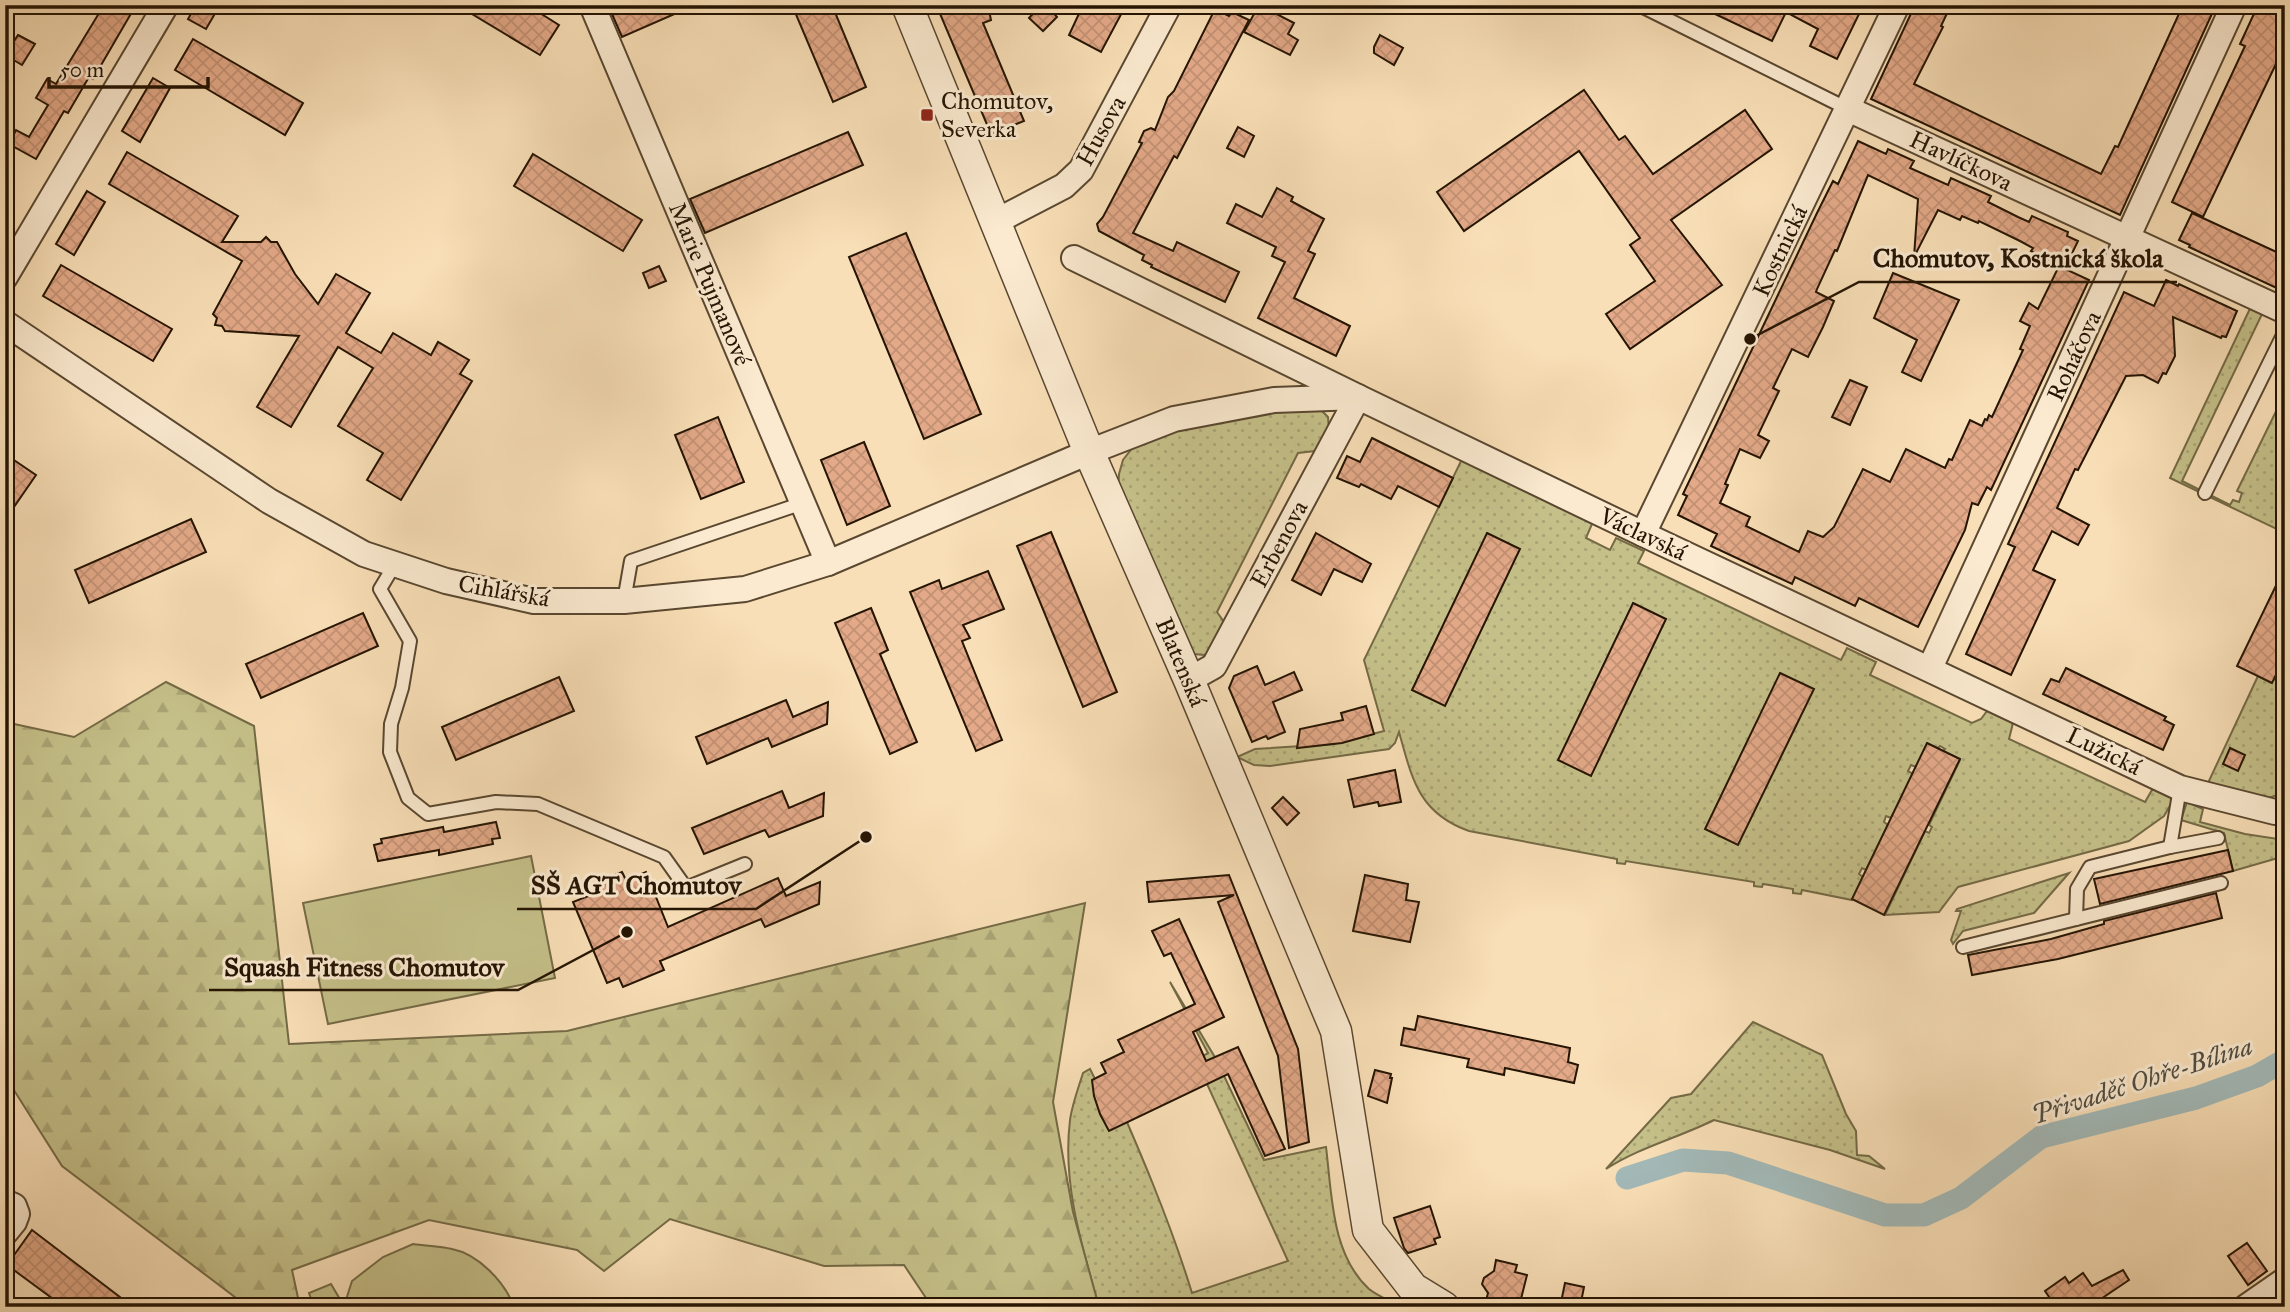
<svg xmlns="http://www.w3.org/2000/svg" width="2290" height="1312" viewBox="0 0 2290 1312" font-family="'IM FELL Great Primer',serif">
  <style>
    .green { fill: url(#green-dots); stroke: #746a46; stroke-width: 2 }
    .forest { fill: url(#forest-firs); stroke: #746a46; stroke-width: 2 }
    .pitch { fill: #c5c089; stroke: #746a46; stroke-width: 2 }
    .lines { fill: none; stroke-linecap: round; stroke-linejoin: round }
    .canal { stroke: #a3bab9; stroke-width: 23 }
    .building { fill: url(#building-cross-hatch); stroke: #241403; stroke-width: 2 }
    .service-casing { stroke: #594730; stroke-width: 16 }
    .minor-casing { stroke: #594730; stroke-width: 28 }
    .tertiary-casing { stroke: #594730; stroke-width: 33 }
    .service { stroke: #fbead0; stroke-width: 12 }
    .minor { stroke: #fbead0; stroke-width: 24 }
    .tertiary { stroke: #fbead0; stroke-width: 30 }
    .poi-dot { fill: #8f2418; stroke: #fbead0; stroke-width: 2.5 }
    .labels { text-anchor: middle; stroke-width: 6; stroke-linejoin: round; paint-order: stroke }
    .poi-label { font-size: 24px; fill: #241403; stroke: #fbead0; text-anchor: start }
    .street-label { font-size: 24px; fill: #241403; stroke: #fbead0 }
    .water-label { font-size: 26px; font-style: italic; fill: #504e43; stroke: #fbead0 }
    .leader { fill: none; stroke: #241403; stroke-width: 2.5 }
    .callout-dot { fill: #241403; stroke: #fbead0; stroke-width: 2.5 }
    .callout-label { font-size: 26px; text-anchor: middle; font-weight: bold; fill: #241403; stroke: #fbead0; stroke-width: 6; stroke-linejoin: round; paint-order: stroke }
  </style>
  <defs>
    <pattern id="green-dots" width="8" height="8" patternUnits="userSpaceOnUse" patternTransform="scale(1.75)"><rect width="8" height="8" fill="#c5c089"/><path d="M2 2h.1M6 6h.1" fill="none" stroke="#a9a475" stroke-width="1.8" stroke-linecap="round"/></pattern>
    <pattern id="forest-firs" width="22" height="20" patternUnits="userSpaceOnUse" patternTransform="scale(1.75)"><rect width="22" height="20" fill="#c5c089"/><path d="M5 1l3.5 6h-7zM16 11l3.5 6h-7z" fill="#a9a475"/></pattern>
    <pattern id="building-cross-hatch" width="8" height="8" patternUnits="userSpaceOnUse" patternTransform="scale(1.75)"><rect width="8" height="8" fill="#e3a988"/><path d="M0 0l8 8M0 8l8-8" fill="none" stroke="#c39174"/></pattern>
  </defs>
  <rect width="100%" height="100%" fill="#f9dfb7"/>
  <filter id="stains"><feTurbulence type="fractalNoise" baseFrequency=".00286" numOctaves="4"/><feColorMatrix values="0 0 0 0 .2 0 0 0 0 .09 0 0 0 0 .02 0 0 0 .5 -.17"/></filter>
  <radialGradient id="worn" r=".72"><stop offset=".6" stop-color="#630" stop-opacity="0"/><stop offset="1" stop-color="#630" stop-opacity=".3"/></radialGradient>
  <g class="green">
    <polygon points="2255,298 2277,320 2262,314 2182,481 2230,505 2233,500 2239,502 2242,493 2237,491 2285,393 2285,533 2170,478"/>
    <polygon points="1286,409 1321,410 1328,417 1329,431 1315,451 1298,453 1217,612 1224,622 1214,652 1204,655 1194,654 1118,492 1119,474 1123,460 1133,447 1182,427"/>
    <path d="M1462,459L1591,521L1592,524L1586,538L1610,550L1616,538L1644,551L1638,563L1841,660L1847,648L1876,662L1870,675L1972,723L1981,719L1987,711L2013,723L2009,739L2145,802L2152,790L2161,788L2171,797V804L2164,816L2129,841L1958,887L1939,912L1885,915L1925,831L1929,833L1932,827L1929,825L1960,760L1943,751L1945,749L1940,746L1916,767L1911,765L1908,771L1913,774L1891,818L1886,816L1884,822L1888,825L1866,870L1862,868L1859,874L1863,877L1852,900L1802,890L1801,894L1793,893V889L1763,884L1762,887L1754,886V882L1626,861L1625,864L1617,863V859L1469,831C1418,813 1412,778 1399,732L1395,743L1389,749L1270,766L1254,765L1237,757L1255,749L1333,744L1384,731L1364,660Z"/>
    <polygon points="2258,676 2271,683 2274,679 2285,684 2285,785 2277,795 2269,798 2208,783"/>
    <polygon points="2187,802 2203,809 2200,822 2245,834 2285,840 2285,856 2233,871 2224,833 2181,820"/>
    <polygon points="2069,873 2034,913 1963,931 1953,944 1951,940 1961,911 1956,911 1957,909"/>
    <path d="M1170,982L1216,1059L1264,1160L1326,1147C1332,1194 1331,1254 1369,1289C1379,1297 1391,1301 1402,1307H1099C1082,1246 1062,1184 1070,1120C1072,1105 1078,1089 1083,1073L1090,1069L1096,1081L1107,1076C1138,1147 1169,1218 1192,1293L1288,1261L1196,1060L1208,1053Z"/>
    <path d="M1753,1022L1822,1055L1846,1114L1856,1131L1857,1155L1869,1156L1885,1169L1830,1150L1714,1120C1678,1138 1640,1147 1606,1169L1671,1098L1691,1094Z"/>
  </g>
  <polygon class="forest" points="166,682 254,726 289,1044 567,1031 1085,903 1053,1102 1073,1212 1099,1307 932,1307 904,1265 824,1266 670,1219 604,1271 577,1250 429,1220 292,1270 300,1307 248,1307 62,1166 5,1076 5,722 74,737"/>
  <g class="pitch">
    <polygon points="531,856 555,978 328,1024 303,903"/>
    <path d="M413,1244C426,1246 439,1246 452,1249C478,1254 505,1282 514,1307H314L309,1293L331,1284L344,1306L352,1281L383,1257Z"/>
  </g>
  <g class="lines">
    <polyline class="canal" points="1627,1178 1683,1160 1728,1163 1885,1215 1924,1215 1961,1198 2041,1137 2196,1098 2257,1076 2285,1060"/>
  </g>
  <g class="building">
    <polygon points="104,5 136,5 93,79 89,77 68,113 64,111 36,159 9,144 16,130 29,137 48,105 36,98 47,79 56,84"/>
    <polygon points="196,5 220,5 206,29 188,19"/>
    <polygon points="457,5 527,5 559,25 540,55"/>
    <polygon points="608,5 695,5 622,37"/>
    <polygon points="792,5 832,5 866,87 833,102"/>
    <polygon points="947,5 988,5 991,20 983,23 1024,121 991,134 938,9"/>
    <polygon points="1041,5 1046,5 1057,17 1043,31 1029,18"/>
    <polygon points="1083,5 1126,5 1101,52 1069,35"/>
    <polygon points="1259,5 1294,23 1288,34 1298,40 1290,55 1244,32"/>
    <polygon points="1696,5 1851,5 1861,10 1837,59 1810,46 1818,29 1786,12 1772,41"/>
    <polygon points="1915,5 1951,5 1941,26 1943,27 1914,84 2101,174 2115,146 2118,147 2183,5 2216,5 2120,215 1871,99"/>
    <polygon points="2258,5 2285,5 2285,45 2203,217 2172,202 2245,46 2240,44"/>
    <polygon points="1215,9 1229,16 1232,12 1249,20 1177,158 1174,156 1133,233 1173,251 1177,242 1239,272 1225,302 1151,267 1152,265 1142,260 1144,255 1099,231 1097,224 1103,217 1142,143 1139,142 1144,131 1151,128 1155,130 1168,97 1174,91"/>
    <polygon points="18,35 35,44 22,65 5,55"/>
    <polygon points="1380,35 1403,48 1394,65 1374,53 1374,47"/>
    <polygon points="193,39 303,103 285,135 175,70"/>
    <polygon points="153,78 170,88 140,142 122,131"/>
    <polygon points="1584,90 1619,140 1625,136 1653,174 1745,110 1772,149 1671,220 1722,285 1630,349 1606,314 1655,281 1630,245 1640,238 1579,151 1464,231 1437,192"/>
    <polygon points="1238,127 1254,136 1244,157 1227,148"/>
    <polygon points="848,132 863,165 705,233 690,199"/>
    <polygon points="1858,141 1886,154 1888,149 1914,161 1910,168 1948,185 1951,178 1991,196 1988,202 2018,217 2029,222 2032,216 2068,232 2067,236 2078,241 2065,268 2031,251 2033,248 2020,241 1979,221 1978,223 1962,216 1960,220 1938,210 1914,257 1918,199 1868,175 1837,251 1835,250 1817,289 1816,292 1834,301 1823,327 1808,357 1792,349 1773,388 1779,391 1758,435 1769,441 1760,458 1740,449 1725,484 1728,485 1720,503 1750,517 1746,526 1799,552 1808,531 1823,537 1834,527 1863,469 1890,482 1906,449 1945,468 1949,459 1952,460 1970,420 1982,426 1985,419 1987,420 1989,415 1992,417 2023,350 2020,349 2030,326 2020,321 2029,303 2038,309 2059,266 2089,280 1991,490 1987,487 1978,505 1972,503 1965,530 1918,627 1859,598 1855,606 1795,577 1792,584 1711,546 1717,534 1678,515 1687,496 1683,494 1817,213 1833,181 1838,184"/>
    <polygon points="127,152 238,216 222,242 261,242 266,237 271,242 277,242 295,274 318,304 336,274 370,293 346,333 381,353 393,333 431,355 438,342 469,360 460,374 472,381 401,500 367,480 383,453 338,426 373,368 338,347 291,427 257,407 299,336 225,331 222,326 215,325 217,318 213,314 242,261 109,184"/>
    <polygon points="533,154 642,220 623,251 514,186"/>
    <polygon points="1277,188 1293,197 1291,201 1324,219 1308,251 1315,254 1294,298 1350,326 1336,356 1258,318 1285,262 1272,256 1276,247 1227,223 1236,204 1262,217"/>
    <polygon points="87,191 105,202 74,255 56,244"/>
    <polygon points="2192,213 2285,256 2285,292 2189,247 2190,245 2179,240"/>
    <polygon points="906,233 981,414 924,439 849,257"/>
    <polygon points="61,265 172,329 153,361 43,296"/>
    <polygon points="659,266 666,281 649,288 643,273"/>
    <polygon points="1893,273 1959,300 1921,381 1902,372 1917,340 1874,318"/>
    <polygon points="2166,280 2178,286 2179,284 2237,311 2226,337 2222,336 2221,338 2173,317 2175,356 2166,374 2163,373 2158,383 2143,375 2126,376 2078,470 2075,469 2057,508 2089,525 2078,545 2052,531 2033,570 2055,580 2011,675 1966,654 2015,547 2008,544 2124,292 2154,306"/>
    <polygon points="1850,380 1867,387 1850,425 1832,417"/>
    <polygon points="718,417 744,482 701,499 675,435"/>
    <polygon points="1372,438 1453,478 1439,507 1398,486 1391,499 1361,484 1359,487 1337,478 1347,456 1360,462"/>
    <polygon points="864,442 890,506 847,525 821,460"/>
    <polygon points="5,454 36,475 5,520"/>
    <polygon points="191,519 206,552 89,603 75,570"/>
    <polygon points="1051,532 1117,692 1083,707 1017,546"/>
    <polygon points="1316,533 1371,564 1362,582 1334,569 1321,595 1292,580"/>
    <polygon points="1487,533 1520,549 1445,706 1412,690"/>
    <polygon points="2285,567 2285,656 2272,683 2237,666"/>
    <polygon points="988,571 1004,609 963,625 970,638 962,641 1002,740 976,751 910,592 939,580 942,589"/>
    <polygon points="1633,603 1666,619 1591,776 1558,760"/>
    <polygon points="871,608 888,650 880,654 917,742 890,754 835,623"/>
    <polygon points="363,613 378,646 261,698 246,664"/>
    <polygon points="1257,666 1265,685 1294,672 1302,690 1273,702 1285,732 1268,739 1266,736 1252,742 1229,688 1234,676"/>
    <polygon points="2066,668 2166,717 2164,720 2174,725 2163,750 2043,694 2051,679 2059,682"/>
    <polygon points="1780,673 1814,689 1738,845 1705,829"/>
    <polygon points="559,677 574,711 456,760 442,727"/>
    <polygon points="786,700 793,717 828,702 827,724 772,747 768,738 707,764 696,737"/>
    <polygon points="1366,706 1374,734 1342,743 1297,748 1300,729 1343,720 1341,713"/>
    <polygon points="1927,743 1960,759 1884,915 1852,899"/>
    <polygon points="2230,748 2245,755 2238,771 2223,764"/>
    <polygon points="1395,770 1401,802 1379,806 1378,802 1354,807 1348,780"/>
    <polygon points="782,791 789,808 824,793 823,816 769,837 765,830 704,854 692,828"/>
    <polygon points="1283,797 1299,813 1287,825 1272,808"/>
    <polygon points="496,822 500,838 492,839 493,844 439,855 439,850 378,861 374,845 382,843 381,839 443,827 444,832"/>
    <polygon points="2228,850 2233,871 2100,904 2094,879"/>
    <polygon points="622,872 626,880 646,872 668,927 778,878 786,896 820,882 819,904 765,927 761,919 660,961 664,970 623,987 619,978 607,983 573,902 601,891 597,882"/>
    <polygon points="1229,875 1298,1049 1309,1142 1289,1148 1278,1056 1218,902 1234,895 1149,902 1147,882"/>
    <polygon points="1365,875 1408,884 1406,900 1419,902 1410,942 1353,931"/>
    <polygon points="2216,893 2222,918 2058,959 1972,975 1968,955 2051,939 2104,924 2104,921"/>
    <polygon points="1179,919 1224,1017 1193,1032 1206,1061 1238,1047 1285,1149 1265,1156 1228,1074 1109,1131 1100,1114 1094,1096 1092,1080 1106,1073 1101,1063 1124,1052 1118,1040 1195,1004 1171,953 1164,956 1152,931"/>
    <polygon points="1418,1016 1570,1048 1568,1062 1578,1065 1574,1083 1505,1068 1504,1075 1467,1067 1469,1059 1401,1045 1404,1028 1415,1030"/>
    <polygon points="1375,1070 1391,1074 1390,1078 1392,1078 1387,1103 1368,1096"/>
    <polygon points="1430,1206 1440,1237 1434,1239 1436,1244 1408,1253 1404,1248 1394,1218"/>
    <polygon points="32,1230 133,1307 64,1307 7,1265"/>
    <polygon points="2247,1243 2267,1271 2248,1285 2228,1256"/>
    <polygon points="1496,1260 1517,1265 1515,1272 1527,1275 1519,1307 1486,1301 1488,1293 1482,1284 1484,1278 1494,1271"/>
    <polygon points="2123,1270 2129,1280 2089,1307 2056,1307 2045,1291 2065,1277 2069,1283 2083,1273 2092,1286"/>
    <polygon points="1565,1283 1584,1287 1580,1307 1560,1307"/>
  </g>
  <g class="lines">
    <g class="service-casing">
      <g id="service">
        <polyline points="1639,5 1848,109"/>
        <polyline points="2205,493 2285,331"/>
        <polyline points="395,564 380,589 410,641 402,688 391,724 390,752 408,798 428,814 496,802 538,804 664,857 686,888 745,864"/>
        <polyline points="624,601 631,561 803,503"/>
        <polyline points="2170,847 2180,788"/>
        <polyline points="2076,919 2077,889 2090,867 2170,847 2218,838"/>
        <polyline points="1963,947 2221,883"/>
      </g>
    </g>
    <g class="minor-casing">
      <g id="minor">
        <polyline points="592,5 828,563"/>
        <polyline points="1848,109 2285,311"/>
        <polyline points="997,221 1064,186 1081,170 1169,5"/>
        <polyline points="1074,258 1358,397 1214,666 1189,680"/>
        <polyline points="5,277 166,5"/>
        <polyline points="5,323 269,501 364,554 446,581 534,601 624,601 745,589 828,563 1089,452 1174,419 1274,400 1358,397 1643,534 2180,788 2275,812 2285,812"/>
        <polyline points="1643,534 1897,5"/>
        <polyline points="1930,668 2234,5"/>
        <polyline points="5,1202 14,1206 17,1214 14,1222 5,1233"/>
        <polyline points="2246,1307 2285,1280"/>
      </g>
    </g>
    <g class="tertiary-casing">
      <polyline id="tertiary" points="907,5 1089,452 1189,680 1336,1031 1368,1230 1413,1288 1444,1307"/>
    </g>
    <use href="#service" class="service"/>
    <use href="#minor" class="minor"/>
    <use href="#tertiary" class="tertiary"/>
  </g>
  <rect class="poi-dot" x="920" y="108" width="14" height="14" rx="3.5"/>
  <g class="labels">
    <g class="poi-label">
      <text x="941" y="109">Chomutov,<tspan x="941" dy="28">Severka</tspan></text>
    </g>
    <g class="street-label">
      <text transform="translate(1101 131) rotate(-61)" y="8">Husova</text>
      <text transform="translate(1961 161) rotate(25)" y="8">Havlíčkova</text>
      <text transform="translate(1780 251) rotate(-65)" y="8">Kostnická</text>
      <text transform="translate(710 284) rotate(67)" y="8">Marie Pujmanové</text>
      <text transform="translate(2074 356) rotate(-65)" y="8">Roháčova</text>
      <text transform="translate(1643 534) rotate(25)" y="8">Václavská</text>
      <text transform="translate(1279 544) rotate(-62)" y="8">Erbenova</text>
      <text transform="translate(504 591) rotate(10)" y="8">Cihlářská</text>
      <text transform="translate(1181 662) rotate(67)" y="8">Blatenská</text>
      <text transform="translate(2104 751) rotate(26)" y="8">Lužická</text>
    </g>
    <g class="water-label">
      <text transform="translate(2142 1080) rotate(-18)" y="9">Přivaděč Ohře-Bílina</text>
    </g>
  </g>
  <path class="leader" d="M1750 339L1859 282H2177M866 837L756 909H517M627 932L518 990H209"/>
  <g class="callout-dot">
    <circle cx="1750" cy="339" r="7"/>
    <circle cx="866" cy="837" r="7"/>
    <circle cx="627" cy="932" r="7"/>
  </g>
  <g class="callout-label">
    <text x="2018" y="267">Chomutov, Kostnická škola</text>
    <text x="636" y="894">SŠ AGT Chomutov</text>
    <text x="364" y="976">Squash Fitness Chomutov</text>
  </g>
  <rect width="2290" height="1312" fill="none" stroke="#f9dfb7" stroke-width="28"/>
  <rect x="7" y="7" width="2276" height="1298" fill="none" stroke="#241403" stroke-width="3.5"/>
  <rect x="14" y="14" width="2262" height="1284" fill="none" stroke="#241403" stroke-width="2"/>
  <path d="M49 77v10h159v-10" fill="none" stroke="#241403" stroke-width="3.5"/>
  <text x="60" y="77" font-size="21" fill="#241403" stroke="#fbead0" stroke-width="5" paint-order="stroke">50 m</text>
  <rect width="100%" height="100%" filter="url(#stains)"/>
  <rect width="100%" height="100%" fill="url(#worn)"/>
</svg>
